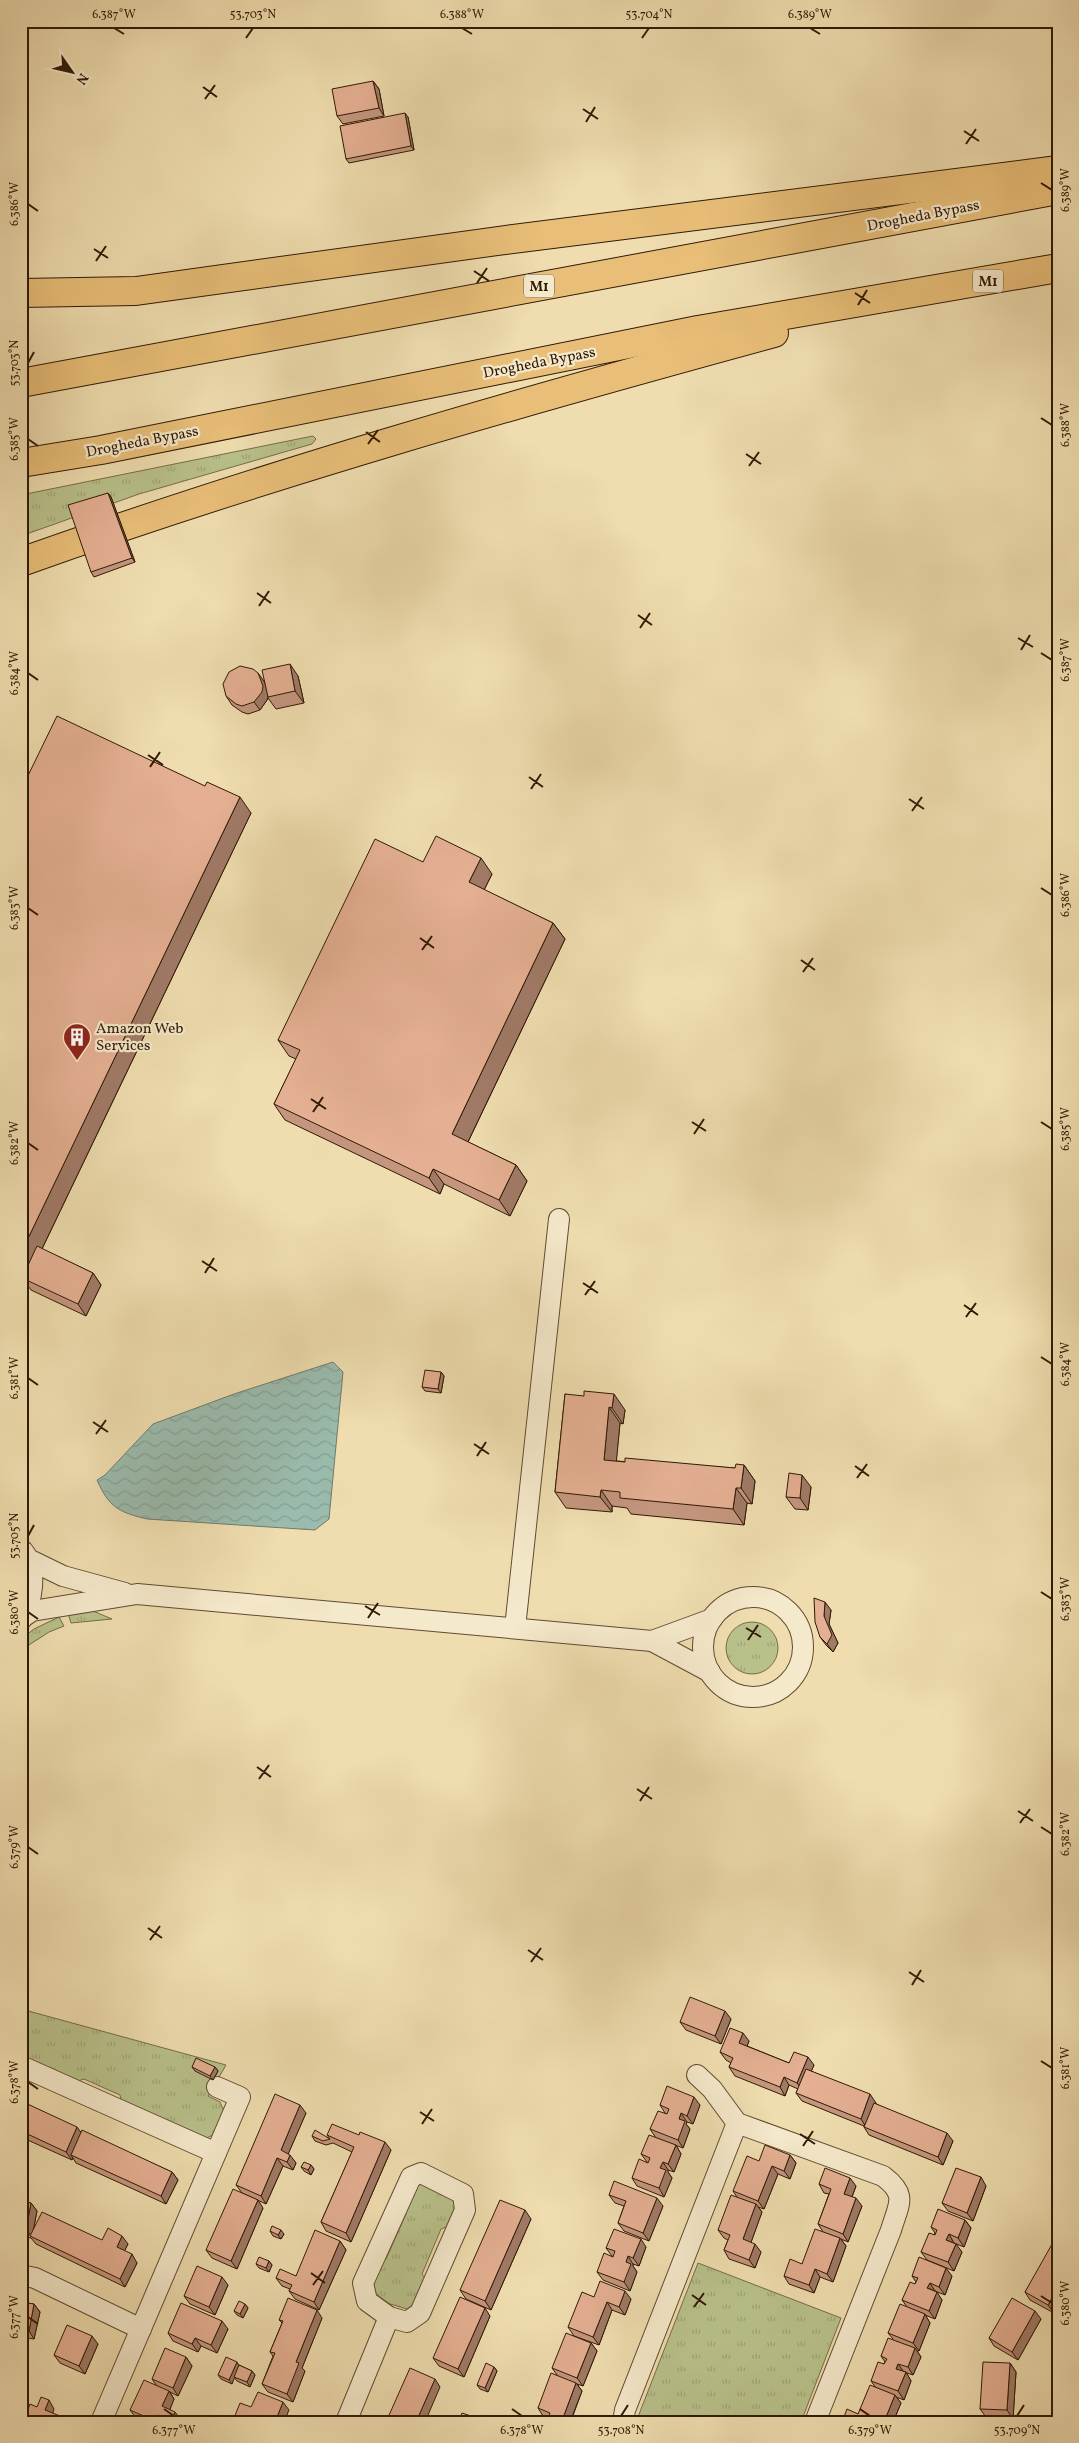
<svg xmlns="http://www.w3.org/2000/svg" width="1079" height="2443" viewBox="0 0 1079 2443" font-family="Vollkorn,serif">
  <style>
    .grass { fill: url(#grass-tufts); stroke: #746e48 }
    .water { fill: url(#water-waves); stroke: #707b6a }
    .lines { fill: none; stroke-linecap: round; stroke-linejoin: round }
    .minor-casing { stroke: #604b30; stroke-width: 22 }
    .highway-casing { stroke: #301a05; stroke-width: 30 }
    .minor { stroke: #f5e9cb; stroke-width: 20 }
    .highway { stroke: #e8be78; stroke-width: 28 }
    .wall { fill: #c4967e; stroke: #301a05 }
    .shaded-wall { fill: #a07a66; stroke: #301a05 }
    .building { fill: #e4af92; stroke: #301a05 }
    .ticks { fill: none; stroke: #301a05; stroke-width: 2 }
    .labels { text-anchor: middle; stroke-width: 4.5; stroke-linejoin: round; paint-order: stroke }
    .shield { fill: #f5e9cb; stroke: #6b5840; stroke-width: 1 }
    .shield-label { font-size: 14px; font-weight: bold; fill: #301a05 }
    .street-label { font-size: 15px; fill: #301a05; stroke: #f5e9cb }
    .poi-label { font-size: 15px; fill: #301a05; stroke: #f5e9cb; text-anchor: start }
    .neatline { fill: none; stroke: #301a05; stroke-width: 2 }
    .ticks-label { font-size: 12px; text-anchor: middle; fill: #301a05 }
  </style>
  <defs>
    <pattern id="grass-tufts" width="24" height="20" patternUnits="userSpaceOnUse" patternTransform="scale(1.25)"><rect width="24" height="20" fill="#b9c18b"/><path d="M3 7l-1-3M5 7V3M7 7l1-3M15 17l-1-3M17 17v-4M19 17l1-3" fill="none" stroke="#9fa576"/></pattern>
    <pattern id="water-waves" width="16" height="10" patternUnits="userSpaceOnUse" patternTransform="scale(1.25)"><rect width="16" height="10" fill="#9abbad"/><path d="M0 5q4-4 8 0t8 0" fill="none" stroke="#85a093"/></pattern>
  </defs>
  <rect width="100%" height="100%" fill="#efddaf"/>
  <filter id="stains"><feTurbulence type="fractalNoise" baseFrequency=".004" numOctaves="4"/><feColorMatrix values="0 0 0 0 .2 0 0 0 0 .09 0 0 0 0 .02 0 0 0 .5 -.17"/></filter>
  <radialGradient id="worn" r=".72"><stop offset=".6" stop-color="#630" stop-opacity="0"/><stop offset="1" stop-color="#630" stop-opacity=".3"/></radialGradient>
  <g class="grass">
    <polygon points="313,436 316,439 312,444 139,494 21,536 21,495"/>
    <polygon points="93,1611 112,1619 71,1623 68,1613"/>
    <polygon points="59,1617 64,1626 49,1632 21,1650 21,1639 34,1629"/>
    <circle cx="752" cy="1648" r="26"/>
    <polygon points="21,2009 226,2065 208,2096 220,2102 224,2111 213,2135 202,2140 122,2104 120,2095 84,2079 75,2082 21,2058"/>
    <polygon points="424,2181 452,2193 458,2208 451,2225 441,2229 422,2274 427,2281 420,2299 407,2309 390,2304 374,2293 371,2279 379,2261 386,2259 406,2214 405,2206 413,2186"/>
    <polygon points="698,2263 841,2318 801,2422 636,2422"/>
  </g>
  <path class="water" d="M333,1362L343,1372L329,1519L315,1530L147,1519C118,1512 109,1507 97,1480L105,1475L153,1424L234,1394Z"/>
  <g class="lines">
    <g class="minor-casing">
      <g id="minor">
        <polyline points="28,1559 63,1576 125,1593"/>
        <circle cx="753" cy="1647" r="50"/>
        <polyline points="23,1617 32,1611 137,1594 652,1641"/>
        <path d="M21,1620C33,1601 38,1570 23,1551"/>
        <polyline points="515,1628 559,1219"/>
        <polyline points="710,1672 652,1641 712,1619"/>
        <polyline points="21,2066 216,2153"/>
        <path d="M697,2075L712,2089L737,2123L883,2176C908,2195 899,2203 891,2230L815,2422"/>
        <polygon points="421,2173 463,2194 465,2210 420,2313 407,2322 389,2317 367,2301 363,2283 411,2177"/>
        <polyline points="21,2275 35,2278 141,2329"/>
        <polyline points="101,2422 240,2097 217,2087"/>
        <polyline points="346,2422 389,2317"/>
        <polyline points="623,2422 625,2410 737,2123"/>
      </g>
    </g>
    <g class="highway-casing">
      <g id="highway">
        <polyline points="21,293 136,291 498,241 1058,170"/>
        <polyline points="21,383 1058,190"/>
        <polyline points="21,463 101,450 698,330 1058,268"/>
        <path d="M21,562C268,474 521,402 774,333"/>
      </g>
    </g>
    <use href="#minor" class="minor"/>
    <use href="#highway" class="highway"/>
  </g>
  <g class="wall">
    <polygon points="373,81 379,89 384,116 343,124 337,116"/>
    <polygon points="408,117 414,150 349,163 346,159"/>
    <polygon points="108,493 111,497 135,562 94,577 91,572"/>
    <polygon points="298,676 304,703 276,709 268,698 267,700 260,710 248,714 242,712 232,705 226,696 264,681 265,684"/>
    <polygon points="21,790 251,813 42,1249 93,1273 101,1285 86,1316 31,1290 26,1283 21,1292"/>
    <polygon points="423,862 492,874 484,890 553,923 565,939 468,1142 516,1165 527,1181 510,1216 444,1184 440,1194 285,1120 274,1104 296,1059 289,1056 278,1040"/>
    <polygon points="441,1372 444,1376 441,1393 425,1391 422,1387"/>
    <polygon points="565,1394 625,1410 623,1424 620,1423 616,1461 735,1468 744,1465 755,1481 752,1504 747,1503 744,1525 631,1514 627,1508 612,1506 612,1512 566,1508 555,1492"/>
    <polygon points="811,1487 808,1510 795,1509 786,1497"/>
    <polygon points="831,1610 829,1624 838,1643 833,1652 826,1645 820,1637"/>
    <polygon points="731,2019 721,2044 686,2030 680,2022"/>
    <polygon points="749,2041 747,2046 789,2063 814,2065 811,2071 876,2103 876,2104 953,2141 943,2165 869,2135 864,2127 864,2126 802,2101 796,2093 798,2089 789,2085 785,2096 735,2076 729,2067 731,2063 726,2060 720,2052"/>
    <polygon points="192,2067 215,2067 218,2071 213,2080 195,2071"/>
    <polygon points="21,2101 81,2132 172,2172 178,2180 166,2204 76,2163 73,2158 72,2160 21,2137"/>
    <polygon points="660,2105 700,2105 693,2124 687,2122 686,2124 690,2129 683,2148 656,2138 650,2129 665,2113"/>
    <polygon points="306,2113 288,2154 296,2163 293,2170 283,2166 266,2204 242,2193 236,2185"/>
    <polygon points="327,2135 391,2150 351,2242 326,2231 321,2222 352,2152 333,2143 326,2145 315,2141 312,2136 330,2139"/>
    <polygon points="676,2145 681,2154 674,2172 668,2170 668,2172 672,2178 664,2197 637,2186 632,2178 647,2162 641,2154"/>
    <polygon points="790,2155 796,2163 790,2179 778,2174 764,2209 758,2207 762,2212 751,2242 761,2252 755,2268 729,2259 724,2250 728,2240 724,2238 718,2230 737,2197 733,2191"/>
    <polygon points="311,2165 314,2169 311,2175 304,2171 301,2167"/>
    <polygon points="819,2184 856,2186 852,2197 862,2206 848,2242 841,2239 846,2246 833,2282 820,2277 814,2293 789,2284 784,2276 802,2264 823,2232 818,2224 829,2194 824,2193"/>
    <polygon points="986,2186 973,2221 948,2211 942,2203"/>
    <polygon points="609,2195 663,2206 649,2241 624,2231 618,2223 624,2206 615,2203"/>
    <polygon points="21,2201 31,2203 37,2211 33,2231 128,2244 124,2251 137,2263 125,2287 36,2244 31,2238 21,2236"/>
    <polygon points="263,2208 237,2269 212,2258 206,2250"/>
    <polygon points="531,2219 491,2310 466,2299 460,2290"/>
    <polygon points="965,2220 971,2228 964,2247 954,2243 962,2252 954,2271 927,2260 921,2252 935,2233 931,2227"/>
    <polygon points="270,2231 284,2234 281,2239 273,2236"/>
    <polygon points="1058,2238 1058,2306 1054,2313 1030,2300 1025,2292"/>
    <polygon points="340,2241 346,2250 319,2310 295,2299 289,2291 290,2289 282,2286 276,2278 296,2276"/>
    <polygon points="646,2247 639,2266 633,2264 633,2266 637,2272 630,2291 603,2280 597,2272 612,2256 606,2248"/>
    <polygon points="269,2261 272,2265 269,2272 259,2268 256,2264"/>
    <polygon points="912,2276 952,2276 945,2295 935,2291 942,2300 935,2319 925,2315 930,2323 919,2351 917,2351 921,2357 913,2375 904,2372 906,2372 911,2381 904,2400 896,2397 901,2403 893,2422 842,2422 858,2414 876,2388 871,2381 885,2362 881,2356 893,2339 888,2333 907,2307 902,2300 915,2284 916,2282"/>
    <polygon points="228,2285 215,2315 190,2304 184,2296"/>
    <polygon points="594,2297 631,2299 625,2315 612,2310 599,2345 574,2336 568,2327"/>
    <polygon points="21,2302 34,2304 40,2312 34,2339 21,2337"/>
    <polygon points="245,2304 248,2308 243,2318 237,2315 234,2311"/>
    <polygon points="490,2316 464,2377 439,2366 433,2358"/>
    <polygon points="322,2318 302,2368 305,2371 293,2402 268,2392 262,2384 273,2356 270,2352 282,2323 279,2320"/>
    <polygon points="1041,2319 1018,2360 994,2346 989,2338"/>
    <polygon points="228,2329 217,2353 201,2346 198,2352 173,2341 168,2333"/>
    <polygon points="591,2343 597,2351 583,2386 577,2384 582,2391 571,2421 548,2418 543,2416 538,2408 557,2375 552,2368"/>
    <polygon points="98,2344 85,2374 60,2363 54,2355"/>
    <polygon points="186,2357 192,2366 178,2396 170,2392 174,2399 170,2409 181,2420 180,2422 144,2422 136,2418 130,2410 156,2385 152,2379"/>
    <polygon points="1010,2363 1016,2372 1013,2419 986,2417 980,2409"/>
    <polygon points="239,2365 252,2371 255,2375 250,2387 237,2381 234,2377 232,2384 221,2379 218,2375"/>
    <polygon points="494,2367 497,2371 488,2392 480,2389 477,2385"/>
  </g>
  <g class="shaded-wall">
    <polygon points="373,81 379,89 384,116 379,108"/>
    <polygon points="405,113 408,117 414,150 411,146"/>
    <polygon points="23,256 26,260 24,329 21,325"/>
    <polygon points="108,493 111,497 135,562 132,558"/>
    <polygon points="290,664 298,676 304,703 295,691"/>
    <polygon points="258,673 264,681 269,694 267,700 260,710 254,702"/>
    <polygon points="240,797 251,813 27,1280 22,1278 26,1283 21,1292 21,1253"/>
    <polygon points="481,858 492,874 480,898 469,882"/>
    <polygon points="553,923 565,939 464,1150 452,1134"/>
    <polygon points="516,1165 527,1181 510,1216 499,1200"/>
    <polygon points="433,1169 444,1184 440,1194 429,1178"/>
    <polygon points="93,1273 101,1285 86,1316 78,1304"/>
    <polygon points="441,1372 444,1376 441,1393 438,1389"/>
    <polygon points="614,1394 625,1410 623,1424 612,1408"/>
    <polygon points="609,1407 620,1423 615,1476 604,1460"/>
    <polygon points="744,1465 755,1481 752,1504 741,1488"/>
    <polygon points="802,1475 811,1487 808,1510 800,1498"/>
    <polygon points="736,1488 747,1503 744,1525 733,1509"/>
    <polygon points="601,1490 612,1506 612,1512 600,1497"/>
    <polygon points="825,1602 831,1610 829,1624 838,1643 833,1652 827,1644 824,1616"/>
    <polygon points="725,2011 731,2019 721,2044 715,2036"/>
    <polygon points="743,2033 749,2041 745,2051 739,2043"/>
    <polygon points="808,2057 814,2065 803,2091 797,2083"/>
    <polygon points="215,2067 218,2071 213,2080 210,2076"/>
    <polygon points="784,2077 789,2085 785,2096 780,2087"/>
    <polygon points="870,2094 876,2103 866,2127 861,2119"/>
    <polygon points="694,2097 700,2105 693,2124 687,2116"/>
    <polygon points="300,2105 306,2113 286,2159 281,2150"/>
    <polygon points="681,2113 687,2122 686,2124 690,2129 683,2148 678,2140 679,2119"/>
    <polygon points="77,2127 83,2135 71,2155 73,2158 72,2160 66,2152"/>
    <polygon points="947,2133 953,2141 943,2165 938,2157"/>
    <polygon points="385,2142 391,2150 351,2242 346,2233"/>
    <polygon points="676,2145 681,2154 674,2172 668,2164"/>
    <polygon points="290,2155 296,2163 293,2170 287,2162"/>
    <polygon points="790,2155 796,2163 790,2179 784,2171"/>
    <polygon points="277,2158 283,2166 266,2204 261,2196"/>
    <polygon points="663,2162 668,2170 668,2172 672,2178 664,2197 659,2188 660,2168"/>
    <polygon points="311,2165 314,2169 311,2175 308,2170"/>
    <polygon points="772,2166 778,2174 764,2209 758,2201"/>
    <polygon points="172,2172 178,2180 166,2204 161,2196"/>
    <polygon points="981,2177 986,2186 973,2221 967,2213"/>
    <polygon points="850,2178 856,2186 850,2202 844,2194"/>
    <polygon points="657,2198 663,2206 649,2241 643,2233"/>
    <polygon points="856,2198 862,2206 848,2242 843,2234"/>
    <polygon points="258,2200 263,2208 237,2269 231,2261"/>
    <polygon points="31,2203 37,2211 32,2237 26,2229"/>
    <polygon points="756,2204 762,2212 749,2248 743,2239"/>
    <polygon points="525,2210 531,2219 491,2310 485,2301"/>
    <polygon points="965,2220 971,2228 964,2247 958,2238"/>
    <polygon points="281,2230 284,2234 281,2239 278,2235"/>
    <polygon points="949,2234 954,2243 946,2240"/>
    <polygon points="122,2236 128,2244 122,2256 117,2247"/>
    <polygon points="840,2238 846,2246 833,2282 827,2274"/>
    <polygon points="641,2239 646,2247 639,2266 633,2258"/>
    <polygon points="340,2241 346,2250 319,2310 314,2302"/>
    <polygon points="755,2244 761,2252 755,2268 749,2260"/>
    <polygon points="956,2244 962,2252 954,2271 948,2262"/>
    <polygon points="132,2254 137,2263 125,2287 120,2279"/>
    <polygon points="628,2256 633,2264 633,2266 637,2272 630,2291 624,2282 626,2262"/>
    <polygon points="269,2261 272,2265 269,2272 266,2268"/>
    <polygon points="946,2268 952,2276 945,2295 939,2287"/>
    <polygon points="815,2269 820,2277 814,2293 809,2285"/>
    <polygon points="222,2277 228,2285 215,2315 209,2307"/>
    <polygon points="930,2283 935,2291 927,2288"/>
    <polygon points="1058,2288 1058,2306 1054,2313 1048,2305"/>
    <polygon points="625,2291 631,2299 625,2315 619,2307"/>
    <polygon points="937,2292 942,2300 935,2319 929,2311"/>
    <polygon points="607,2302 612,2310 599,2345 593,2337"/>
    <polygon points="34,2304 40,2312 34,2339 29,2331"/>
    <polygon points="245,2304 248,2308 243,2318 240,2314"/>
    <polygon points="485,2308 490,2316 464,2377 458,2369"/>
    <polygon points="317,2310 322,2318 302,2368 305,2371 293,2402 287,2394 296,2362"/>
    <polygon points="1035,2311 1041,2319 1018,2360 1012,2352"/>
    <polygon points="925,2314 930,2323 919,2351 913,2343"/>
    <polygon points="222,2321 228,2329 217,2353 211,2345"/>
    <polygon points="92,2336 98,2344 85,2374 79,2366"/>
    <polygon points="195,2338 201,2346 198,2352 192,2344"/>
    <polygon points="591,2343 597,2351 583,2386 577,2378"/>
    <polygon points="915,2348 921,2357 913,2375 908,2367"/>
    <polygon points="186,2357 192,2366 178,2396 173,2388"/>
    <polygon points="237,2362 239,2366 232,2384 229,2380"/>
    <polygon points="1010,2363 1016,2372 1013,2419 1007,2410"/>
    <polygon points="898,2364 904,2372 896,2369"/>
    <polygon points="494,2367 497,2371 488,2392 485,2388"/>
    <polygon points="252,2371 255,2375 250,2387 247,2382"/>
    <polygon points="906,2372 911,2381 904,2400 898,2391"/>
    <polygon points="435,2379 440,2387 425,2422 416,2422"/>
    <polygon points="576,2383 582,2391 570,2422 563,2418"/>
    <polygon points="169,2391 174,2399 168,2414 162,2406"/>
    <polygon points="895,2395 901,2403 893,2422 884,2422"/>
    <polygon points="49,2400 54,2409 51,2419 45,2410"/>
    <polygon points="283,2402 289,2410 284,2422 275,2422"/>
    <polygon points="175,2412 181,2420 180,2422 171,2421"/>
    <polygon points="158,2415 162,2422 156,2422 155,2421"/>
    <polygon points="60,2416 64,2422 58,2422"/>
    <polygon points="471,2416 474,2420 473,2422 468,2422"/>
  </g>
  <g class="building">
    <polygon points="373,81 379,108 337,116 332,89"/>
    <polygon points="405,113 411,146 346,159 340,126"/>
    <polygon points="21,256 23,256 21,325"/>
    <polygon points="108,493 132,558 91,572 68,505"/>
    <polygon points="290,664 295,691 268,697 262,670"/>
    <polygon points="240,666 253,669 258,673 263,686 262,692 254,702 242,706 236,704 226,696 223,684 229,672"/>
    <polygon points="57,716 205,786 207,782 240,797 21,1253 21,790"/>
    <polygon points="436,836 481,858 469,882 553,923 452,1134 516,1165 499,1200 433,1169 429,1178 274,1104 300,1050 278,1040 375,839 423,862"/>
    <polygon points="37,1246 93,1273 78,1304 22,1278"/>
    <polygon points="425,1370 441,1372 438,1389 422,1387"/>
    <polygon points="584,1391 614,1394 612,1408 609,1407 604,1460 625,1462 625,1458 735,1468 736,1464 744,1465 741,1488 736,1488 733,1509 620,1498 620,1492 601,1490 600,1497 555,1492 565,1394 584,1396"/>
    <polygon points="789,1473 802,1475 800,1498 786,1497"/>
    <polygon points="814,1598 825,1602 824,1616 832,1635 827,1644 820,1637 815,1622"/>
    <polygon points="690,1997 725,2011 715,2036 680,2022"/>
    <polygon points="730,2028 743,2033 739,2043 789,2063 794,2052 808,2057 797,2083 784,2077 780,2087 729,2067 733,2058 720,2052"/>
    <polygon points="196,2058 215,2067 210,2076 192,2067"/>
    <polygon points="806,2069 870,2094 861,2119 796,2093"/>
    <polygon points="667,2086 694,2097 687,2116 681,2113 679,2119 685,2121 678,2140 650,2129 658,2111 667,2114 669,2109 660,2105"/>
    <polygon points="275,2094 300,2105 281,2150 290,2155 287,2162 277,2158 261,2196 236,2185"/>
    <polygon points="21,2101 77,2127 66,2152 21,2131"/>
    <polygon points="874,2103 947,2133 938,2157 864,2127"/>
    <polygon points="332,2124 359,2135 360,2132 385,2142 346,2233 321,2222 354,2147 327,2135"/>
    <polygon points="82,2130 172,2172 161,2196 71,2155"/>
    <polygon points="315,2130 330,2139 323,2141 312,2136"/>
    <polygon points="649,2135 676,2145 668,2164 663,2162 660,2168 666,2170 659,2188 632,2178 639,2159 648,2163 650,2158 641,2154"/>
    <polygon points="765,2145 790,2155 784,2171 772,2166 758,2201 733,2191 747,2156 759,2161"/>
    <polygon points="304,2162 311,2165 308,2170 301,2167"/>
    <polygon points="825,2168 850,2178 844,2194 856,2198 843,2234 818,2224 831,2189 819,2184"/>
    <polygon points="956,2168 981,2177 967,2213 942,2203"/>
    <polygon points="614,2181 657,2198 643,2233 618,2223 626,2201 609,2195"/>
    <polygon points="233,2189 258,2200 231,2261 206,2250"/>
    <polygon points="731,2195 756,2204 743,2239 755,2244 749,2260 724,2250 730,2235 718,2230"/>
    <polygon points="500,2200 525,2210 485,2301 460,2290"/>
    <polygon points="21,2201 31,2203 26,2229 21,2229"/>
    <polygon points="938,2209 965,2220 958,2238 949,2234 946,2240 956,2244 948,2262 921,2252 929,2233 935,2235 937,2230 931,2227"/>
    <polygon points="42,2212 102,2240 108,2228 122,2236 117,2247 132,2254 120,2279 30,2236"/>
    <polygon points="272,2226 281,2230 278,2235 270,2231"/>
    <polygon points="614,2229 641,2239 633,2258 628,2256 626,2262 631,2264 624,2282 597,2272 604,2253 613,2257 615,2251 606,2248"/>
    <polygon points="815,2229 840,2238 827,2274 815,2269 809,2285 784,2276 790,2259 802,2264"/>
    <polygon points="315,2230 340,2241 314,2302 289,2291 292,2285 276,2278 280,2269 296,2276"/>
    <polygon points="1056,2237 1058,2238 1058,2288 1048,2305 1025,2292"/>
    <polygon points="259,2257 269,2261 266,2268 256,2264"/>
    <polygon points="919,2257 946,2268 939,2287 930,2283 927,2288 937,2292 929,2311 902,2300 910,2282 915,2284 918,2278 912,2276"/>
    <polygon points="197,2266 222,2277 209,2307 184,2296"/>
    <polygon points="600,2281 625,2291 619,2307 607,2302 593,2337 568,2327 582,2292 594,2297"/>
    <polygon points="460,2297 485,2308 458,2369 433,2358"/>
    <polygon points="288,2298 317,2310 296,2362 299,2363 287,2394 262,2384 275,2353 270,2352 283,2321 279,2320"/>
    <polygon points="1012,2298 1035,2311 1012,2352 989,2338"/>
    <polygon points="239,2301 245,2304 240,2314 234,2311"/>
    <polygon points="21,2302 34,2304 29,2331 21,2329"/>
    <polygon points="181,2303 222,2321 211,2345 195,2338 192,2344 168,2333"/>
    <polygon points="900,2304 925,2314 913,2343 888,2333"/>
    <polygon points="67,2325 92,2336 79,2366 54,2355"/>
    <polygon points="566,2333 591,2343 577,2378 552,2368"/>
    <polygon points="888,2338 915,2348 908,2367 898,2364 896,2369 906,2372 898,2391 871,2381 878,2362 884,2364 887,2359 881,2356"/>
    <polygon points="165,2348 186,2357 173,2388 152,2379"/>
    <polygon points="226,2357 237,2362 229,2380 218,2375"/>
    <polygon points="983,2362 1010,2363 1007,2410 980,2409"/>
    <polygon points="486,2363 494,2367 485,2388 477,2385"/>
    <polygon points="239,2365 252,2371 247,2382 234,2377"/>
    <polygon points="410,2368 435,2379 416,2422 386,2422"/>
    <polygon points="551,2373 576,2383 563,2418 573,2422 546,2422 550,2413 538,2408"/>
    <polygon points="144,2380 169,2391 162,2406 175,2412 171,2421 158,2415 155,2421 130,2410"/>
    <polygon points="870,2385 895,2395 884,2422 877,2422 873,2420 872,2422 842,2422 847,2409 858,2414"/>
    <polygon points="258,2392 283,2402 275,2422 243,2422 234,2418 240,2403 251,2407"/>
    <polygon points="41,2397 49,2400 45,2410 60,2416 58,2422 23,2422 30,2404 37,2407"/>
    <polygon points="462,2413 471,2416 468,2422 458,2422"/>
  </g>
  <path class="ticks" d="M114,28L124,34M462,28L472,34M810,28L820,34M246,38L253,28M642,38L649,28M203,87L217,97M205,99L215,85M583,109L598,119M586,122L595,107M964,131L979,141M966,144L976,129M1041,183L1052,190M28,204L38,211M94,249L108,258M96,261L106,246M474,271L489,281M477,283L487,268M855,293L870,303M858,305L867,290M28,363L34,352M1041,418L1052,425M366,432L380,442M28,439L38,446M368,444L378,430M746,454L761,464M749,466L759,452M257,593L271,603M259,606L269,591M638,615L652,625M640,628L650,613M1018,638L1033,647M1021,650L1030,635M1041,653L1052,660M28,673L38,680M148,755L163,765M150,767L160,752M529,777L543,787M531,789L541,774M909,799L924,809M912,811L922,797M1041,888L1052,895M28,908L38,915M420,938L434,948M422,950L432,936M801,960L815,970M803,972L813,958M311,1099L326,1109M313,1112L323,1097M692,1122L706,1131M1041,1122L1052,1129M694,1134L704,1119M28,1143L38,1150M202,1261L217,1271M205,1273L214,1258M583,1283L598,1293M585,1295L595,1281M964,1305L978,1315M966,1317L976,1303M1041,1357L1052,1364M28,1378L38,1385M93,1422L108,1432M96,1434L106,1420M474,1444L489,1454M477,1456L486,1442M855,1466L869,1476M857,1478L867,1464M28,1536L34,1525M1041,1592L1052,1599M365,1606L380,1615M28,1612L38,1619M368,1618L378,1603M746,1628L761,1637M748,1640L758,1625M257,1767L271,1777M259,1779L269,1765M637,1789L652,1799M640,1801L649,1787M1018,1811L1033,1821M1020,1823L1030,1809M1041,1827L1052,1834M28,1847L38,1854M148,1928L162,1938M150,1940L160,1926M528,1950L543,1960M531,1962L541,1948M909,1972L924,1982M912,1985L921,1970M1041,2061L1052,2068M28,2082L38,2089M420,2112L434,2121M422,2124L432,2109M800,2134L815,2144M803,2146L813,2131M311,2273L325,2283M313,2285L323,2271M692,2295L706,2305M1041,2296L1052,2303M694,2307L704,2293M28,2317L38,2324M164,2409L174,2416M512,2409L522,2416M860,2409L870,2416M621,2416L628,2405M1017,2416L1024,2405"/>
  <defs>
    <g id="building-pin" transform="scale(1.4375)"><path d="M0 17L-7.5 6A9.5 9.5 0 1 1 7.5 6Z" fill="#8f2418" stroke="#f5e9cb"/><path d="M-4-6H4V6H1V3H-1V6H-4ZM-2.5-4.3h1.7v1.8h-1.7ZM.8-4.3h1.7v1.8H.8ZM-2.5-1h1.7V.8h-1.7ZM.8-1h1.7V.8H.8Z" fill="#fff"/></g>
  </defs>
  <g fill-rule="evenodd">
    <use href="#building-pin" x="77" y="1037"/>
  </g>
  <g class="labels">
    <g class="shield">
      <rect x="973" y="269.5" width="30" height="23" rx="4"/>
      <rect x="524" y="274.5" width="30" height="23" rx="4"/>
    </g>
    <g class="shield-label">
      <text x="988" y="286">M1</text>
      <text x="539" y="291">M1</text>
    </g>
    <g class="street-label">
      <text transform="translate(923 215) rotate(-11)" y="5">Drogheda Bypass</text>
      <text transform="translate(539 362) rotate(-11)" y="5">Drogheda Bypass</text>
      <text transform="translate(142 441) rotate(-11)" y="5">Drogheda Bypass</text>
    </g>
    <g class="poi-label">
      <text x="96" y="1033">Amazon Web<tspan x="96" dy="17">Services</tspan></text>
    </g>
  </g>
  <rect width="1079" height="2443" fill="none" stroke="#efddaf" stroke-width="55"/>
  <g transform="translate(72 72) rotate(124)" stroke="#f5e9cb" stroke-width="4" paint-order="stroke">
  <path d="M0-4L9 19L0 12L-9 19Z" fill="#301a05"/>
  <text y="-8" font-size="14" font-weight="bold" text-anchor="middle" fill="#301a05">N</text>
  </g>
  <rect x="28" y="28" width="1024" height="2388" class="neatline"/>
  <g class="ticks-label">
    <text x="114" y="18">6.387°W</text>
    <text x="253" y="18">53.703°N</text>
    <text x="462" y="18">6.388°W</text>
    <text x="649" y="18">53.704°N</text>
    <text x="810" y="18">6.389°W</text>
    <text transform="translate(1065 190) rotate(-90)" y="4">6.389°W</text>
    <text transform="translate(14 204) rotate(-90)" y="4">6.386°W</text>
    <text transform="translate(14 363) rotate(-90)" y="4">53.703°N</text>
    <text transform="translate(1065 425) rotate(-90)" y="4">6.388°W</text>
    <text transform="translate(14 439) rotate(-90)" y="4">6.385°W</text>
    <text transform="translate(1065 660) rotate(-90)" y="4">6.387°W</text>
    <text transform="translate(14 673) rotate(-90)" y="4">6.384°W</text>
    <text transform="translate(1065 895) rotate(-90)" y="4">6.386°W</text>
    <text transform="translate(14 908) rotate(-90)" y="4">6.383°W</text>
    <text transform="translate(1065 1129) rotate(-90)" y="4">6.385°W</text>
    <text transform="translate(14 1143) rotate(-90)" y="4">6.382°W</text>
    <text transform="translate(1065 1364) rotate(-90)" y="4">6.384°W</text>
    <text transform="translate(14 1378) rotate(-90)" y="4">6.381°W</text>
    <text transform="translate(14 1536) rotate(-90)" y="4">53.705°N</text>
    <text transform="translate(1065 1599) rotate(-90)" y="4">6.383°W</text>
    <text transform="translate(14 1612) rotate(-90)" y="4">6.380°W</text>
    <text transform="translate(1065 1834) rotate(-90)" y="4">6.382°W</text>
    <text transform="translate(14 1847) rotate(-90)" y="4">6.379°W</text>
    <text transform="translate(1065 2068) rotate(-90)" y="4">6.381°W</text>
    <text transform="translate(14 2082) rotate(-90)" y="4">6.378°W</text>
    <text transform="translate(1065 2303) rotate(-90)" y="4">6.380°W</text>
    <text transform="translate(14 2317) rotate(-90)" y="4">6.377°W</text>
    <text x="174" y="2434">6.377°W</text>
    <text x="522" y="2434">6.378°W</text>
    <text x="621" y="2434">53.708°N</text>
    <text x="870" y="2434">6.379°W</text>
    <text x="1017" y="2434">53.709°N</text>
  </g>
  <rect width="100%" height="100%" filter="url(#stains)"/>
  <rect width="100%" height="100%" fill="url(#worn)"/>
</svg>
